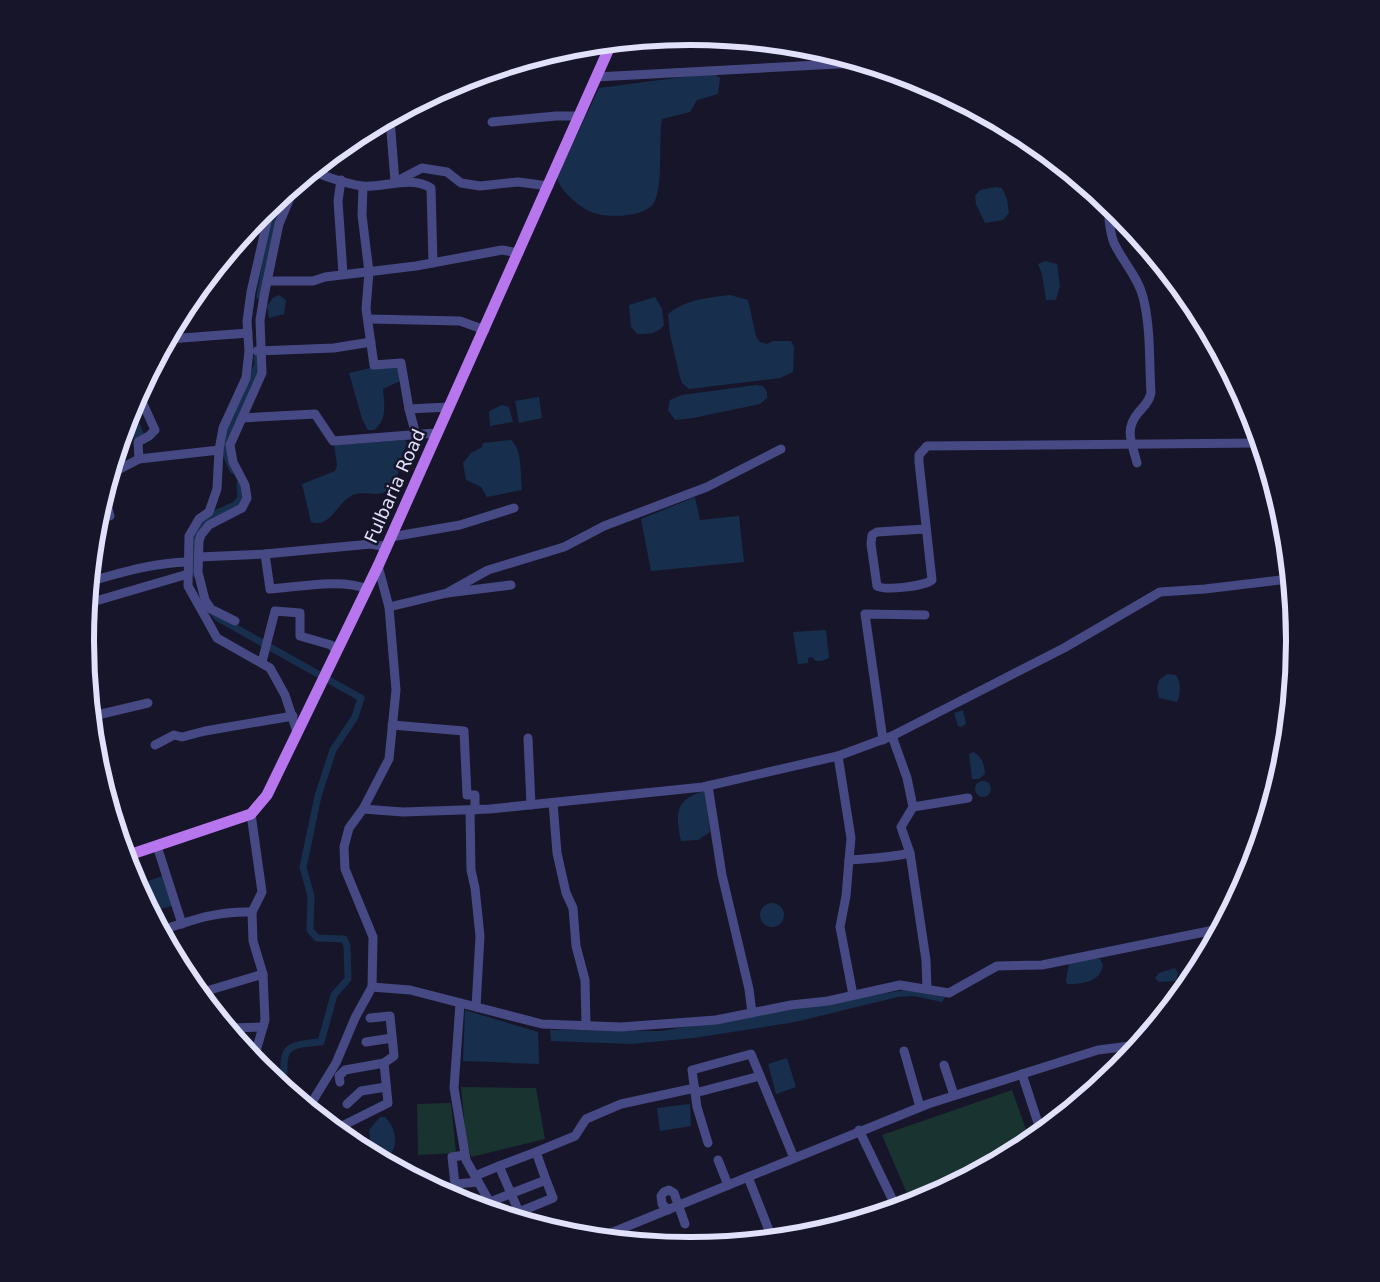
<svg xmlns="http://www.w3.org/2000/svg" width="1380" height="1282" viewBox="0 0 1380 1282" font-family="'DejaVu Sans',sans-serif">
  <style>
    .green { fill: #193330 }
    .water { fill: #172f4c }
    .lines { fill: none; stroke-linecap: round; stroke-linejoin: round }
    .canal { stroke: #172f4c; stroke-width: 7 }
    .minor { stroke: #464983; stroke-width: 9 }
    .major { stroke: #b776ed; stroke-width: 11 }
    .labels { text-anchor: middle; stroke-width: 5; stroke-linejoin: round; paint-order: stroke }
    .street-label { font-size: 18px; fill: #e2e1fb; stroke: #17152a }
    .rim { fill: none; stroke: #e2e1fb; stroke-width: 6 }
  </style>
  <rect width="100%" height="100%" fill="#17152a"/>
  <g class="green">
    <polygon points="461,1087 536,1088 545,1139 471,1157 466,1140"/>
    <polygon points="1012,1090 1030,1141 921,1200 911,1203 882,1135"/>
    <polygon points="451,1103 456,1153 418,1155 417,1104"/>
  </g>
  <g class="water">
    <path d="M713,73L720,78L718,94L697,100L690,112L662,119C658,139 664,190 653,204C643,218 602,219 587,210C576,204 559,189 557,177L599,88Z"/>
    <polygon points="995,187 1002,188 1007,199 1009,213 1003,220 985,223 976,204 975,196 980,190"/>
    <polygon points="1045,261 1057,264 1060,286 1056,300 1046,300 1042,274 1038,264"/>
    <polygon points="279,295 286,300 284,314 269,318 267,306 273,298"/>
    <path d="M730,295L748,300L756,336L760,342L767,344L773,341H791L794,347L793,372L780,378L689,389L682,383L680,377L670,335L668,314C687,299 707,298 730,295Z"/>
    <path d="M655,297L662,309L664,325C657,334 649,334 637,334L631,327L629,305Z"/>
    <path d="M399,365L400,381L383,389C384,405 388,419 374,430H368L362,419L349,373L374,367Z"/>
    <polygon points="756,385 763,386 767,392 767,398 760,404 693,418 675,420 668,410 670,400 682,395"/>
    <polygon points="539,397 542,418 519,423 515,401"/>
    <polygon points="502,405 509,407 513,422 490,426 489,411"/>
    <path d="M133,420L139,422L144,434L136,440C129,436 127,425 133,420Z"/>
    <path d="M405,440L407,443C401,456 400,480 388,490C377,499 363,489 351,496C337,503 330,529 311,522L302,484L335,471L337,465L334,445Z"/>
    <path d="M511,440C523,450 520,476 522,490L487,497L481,487L466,480L463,463L471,453L482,447L483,443Z"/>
    <polygon points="695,497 700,520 739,516 744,562 651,571 641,519"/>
    <polygon points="826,630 829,658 822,661 816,661 812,657 808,658 808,663 798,664 793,632"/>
    <path d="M1167,674L1176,675C1181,682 1181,695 1177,702L1159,698L1157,689L1159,680Z"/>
    <polygon points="963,710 966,724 961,727 958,726 954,713"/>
    <path d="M973,752C982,756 984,764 985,774L979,779H972L969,754Z"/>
    <circle cx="983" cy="789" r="8"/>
    <path d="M703,791L705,792L710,832L698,840L681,841C679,835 679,828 678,822C677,803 686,797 703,791Z"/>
    <polygon points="162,876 172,906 153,911 143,883"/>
    <circle cx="772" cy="915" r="12"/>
    <path d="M1096,958L1100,959L1103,965C1100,982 1083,984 1067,984L1066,980L1069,964Z"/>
    <polygon points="1175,968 1178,973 1176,981 1159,982 1155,978 1159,973"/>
    <polygon points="905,990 945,997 942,1002 914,996 898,997 795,1022 694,1038 630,1044 551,1041 550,1030 661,1031"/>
    <polygon points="465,1010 538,1032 539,1064 463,1061"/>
    <polygon points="787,1058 796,1087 776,1094 768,1064"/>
    <polygon points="690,1104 691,1126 660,1131 657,1108"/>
    <path d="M380,1117H385C395,1127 399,1143 390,1155L378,1154L371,1148L369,1130Z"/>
  </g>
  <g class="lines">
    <g class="canal">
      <polyline points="260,296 273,222 284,196"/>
      <polyline points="233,470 224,450 225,442 258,364 257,357"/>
      <polyline points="196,574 190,545 206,518 235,505 241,498 240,484"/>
      <path d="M211,610L218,618L361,698L355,717L333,750L318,796L303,867L311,896L310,930L317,938L344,939L347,946L348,979L334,995L321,1042C280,1045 284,1049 284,1087"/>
    </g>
    <g class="minor">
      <polyline points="596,77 857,63"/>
      <polyline points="390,119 395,182 422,168 447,172 461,183 480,186 518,182 549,186"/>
      <polyline points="492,122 556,116 580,116"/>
      <path d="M313,172C329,177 346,184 362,186C384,188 411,175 431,188L433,263"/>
      <polyline points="341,180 338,201 343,274"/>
      <polyline points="363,186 362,215 369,272 366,309 374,365 401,363 409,409"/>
      <path d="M1108,206C1109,219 1109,231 1114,243C1123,262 1138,277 1143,297C1151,328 1149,362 1151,393C1149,402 1144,406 1138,413C1124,430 1132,443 1137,463"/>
      <polyline points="267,281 313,281 325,277 416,266 502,250 519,253"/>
      <polyline points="369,319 460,321 485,330"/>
      <polyline points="169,339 248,333"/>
      <polyline points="257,351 334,348 371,342"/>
      <polyline points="139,395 155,430 149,436 138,442 139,459"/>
      <polyline points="242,418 315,414 333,441 436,433"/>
      <polyline points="416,435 409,409 449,407"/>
      <polyline points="219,450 223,428 246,378 249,351 247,321 251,292 267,222 274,203"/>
      <polyline points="112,473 139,459 219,450 217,489 209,512 199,519 189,536 188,586 217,638 270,668 285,695 297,732"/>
      <polyline points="105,496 110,516"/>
      <path d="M925,529L877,532L872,535L871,544L877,586C885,591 925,586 932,580L919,462V455L927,446L1259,443"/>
      <polyline points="391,537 460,525 514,508"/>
      <path d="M265,554L270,589C297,587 343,578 367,589"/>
      <polyline points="199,557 265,554 371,544 387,547"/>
      <path d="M91,581C124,572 153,563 187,562"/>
      <polyline points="447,593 488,570 564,547 604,526 707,487 781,449"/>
      <polyline points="89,603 188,574"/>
      <polyline points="389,607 447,593 511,585"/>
      <polyline points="235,621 211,609 205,600 198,572 199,541 201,535 209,525 242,508 247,498 245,485 233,462 230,445 262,373 260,320 264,296 279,224 295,186"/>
      <polyline points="86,645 89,644 86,634"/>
      <polyline points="262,662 275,611 300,613 300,636 331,645 337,651"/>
      <polyline points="93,716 148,703"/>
      <polyline points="392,725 464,731 467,795 475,795 475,810"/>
      <polyline points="892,736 907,778 913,807 901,827 910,853"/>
      <polyline points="528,738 531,805"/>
      <path d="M95,740C103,759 110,776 108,797"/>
      <polyline points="883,740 865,614 925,615"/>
      <polyline points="155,745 174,735 182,737 205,731 293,716"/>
      <path d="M838,756L851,838L849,860C870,858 889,858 910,853L926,960L927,989"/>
      <polyline points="708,786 722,875 749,989 752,1013"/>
      <polyline points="553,803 557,853 566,893 573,908 576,946 585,980 586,1025"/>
      <polyline points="913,807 968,798"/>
      <polyline points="363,809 403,812 490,809 703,787 838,756 892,736 1064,648 1160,592 1205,589 1289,579"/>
      <polyline points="470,810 471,870 475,888 480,936 476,1007"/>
      <polyline points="251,814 262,892 252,912 253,941 263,974 265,1020 254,1058"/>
      <polyline points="157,846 182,924"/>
      <polyline points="849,860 846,896 840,927 853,995"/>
      <path d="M162,930C195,919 217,911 252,912"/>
      <polyline points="372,987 373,937 345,869 344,847 349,828 363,809 389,759 396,690 389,607 378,566"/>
      <polyline points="200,993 263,974"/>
      <polyline points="460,1003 454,1088 466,1160 494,1210"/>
      <polyline points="229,1028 263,1027"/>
      <polyline points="366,1042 392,1038"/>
      <polyline points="904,1051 920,1107"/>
      <polyline points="944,1065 954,1095"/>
      <polyline points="1022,1074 1041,1132"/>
      <polyline points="340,1082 339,1076 345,1070 384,1063"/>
      <polyline points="695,1093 760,1076"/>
      <polyline points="347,1104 361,1091 386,1087"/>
      <polyline points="309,1107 336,1063 355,1018 372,987 410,990 542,1024 621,1027 716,1020 791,1005 828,1001 900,985 949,993 997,966 1042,965 1219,929"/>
      <polyline points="336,1129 388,1103 384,1063 394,1056 390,1016 370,1018"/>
      <polyline points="859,1130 896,1207"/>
      <polyline points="708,1143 697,1107 692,1070 751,1054 794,1158"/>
      <polyline points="536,1152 575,1136 586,1119 621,1104 695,1088"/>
      <polyline points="465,1155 452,1157 455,1184 478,1182"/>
      <polyline points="718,1160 728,1185"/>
      <polyline points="475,1176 499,1166"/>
      <polyline points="490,1202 515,1192 546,1180 553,1198 519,1212 499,1166 536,1152 546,1180"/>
      <polyline points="668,1210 662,1204 661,1196 664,1192 669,1190 674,1193 685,1224"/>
      <polyline points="601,1237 748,1177"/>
      <polyline points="772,1238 748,1177 928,1104 1098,1050 1137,1045"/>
    </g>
    <polyline class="major" points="126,856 251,814 267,795 378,566 611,44"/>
  </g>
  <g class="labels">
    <g class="street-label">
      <text transform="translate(395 486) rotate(-66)" y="6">Fulbaria Road</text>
    </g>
  </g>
  <path d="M0 0H1380V1282H0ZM94 641a596 596 0 1 1 1192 0a596 596 0 1 1-1192 0Z" fill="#17152a" fill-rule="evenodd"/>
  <path class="rim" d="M94 641a596 596 0 1 1 1192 0a596 596 0 1 1-1192 0Z"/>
</svg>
